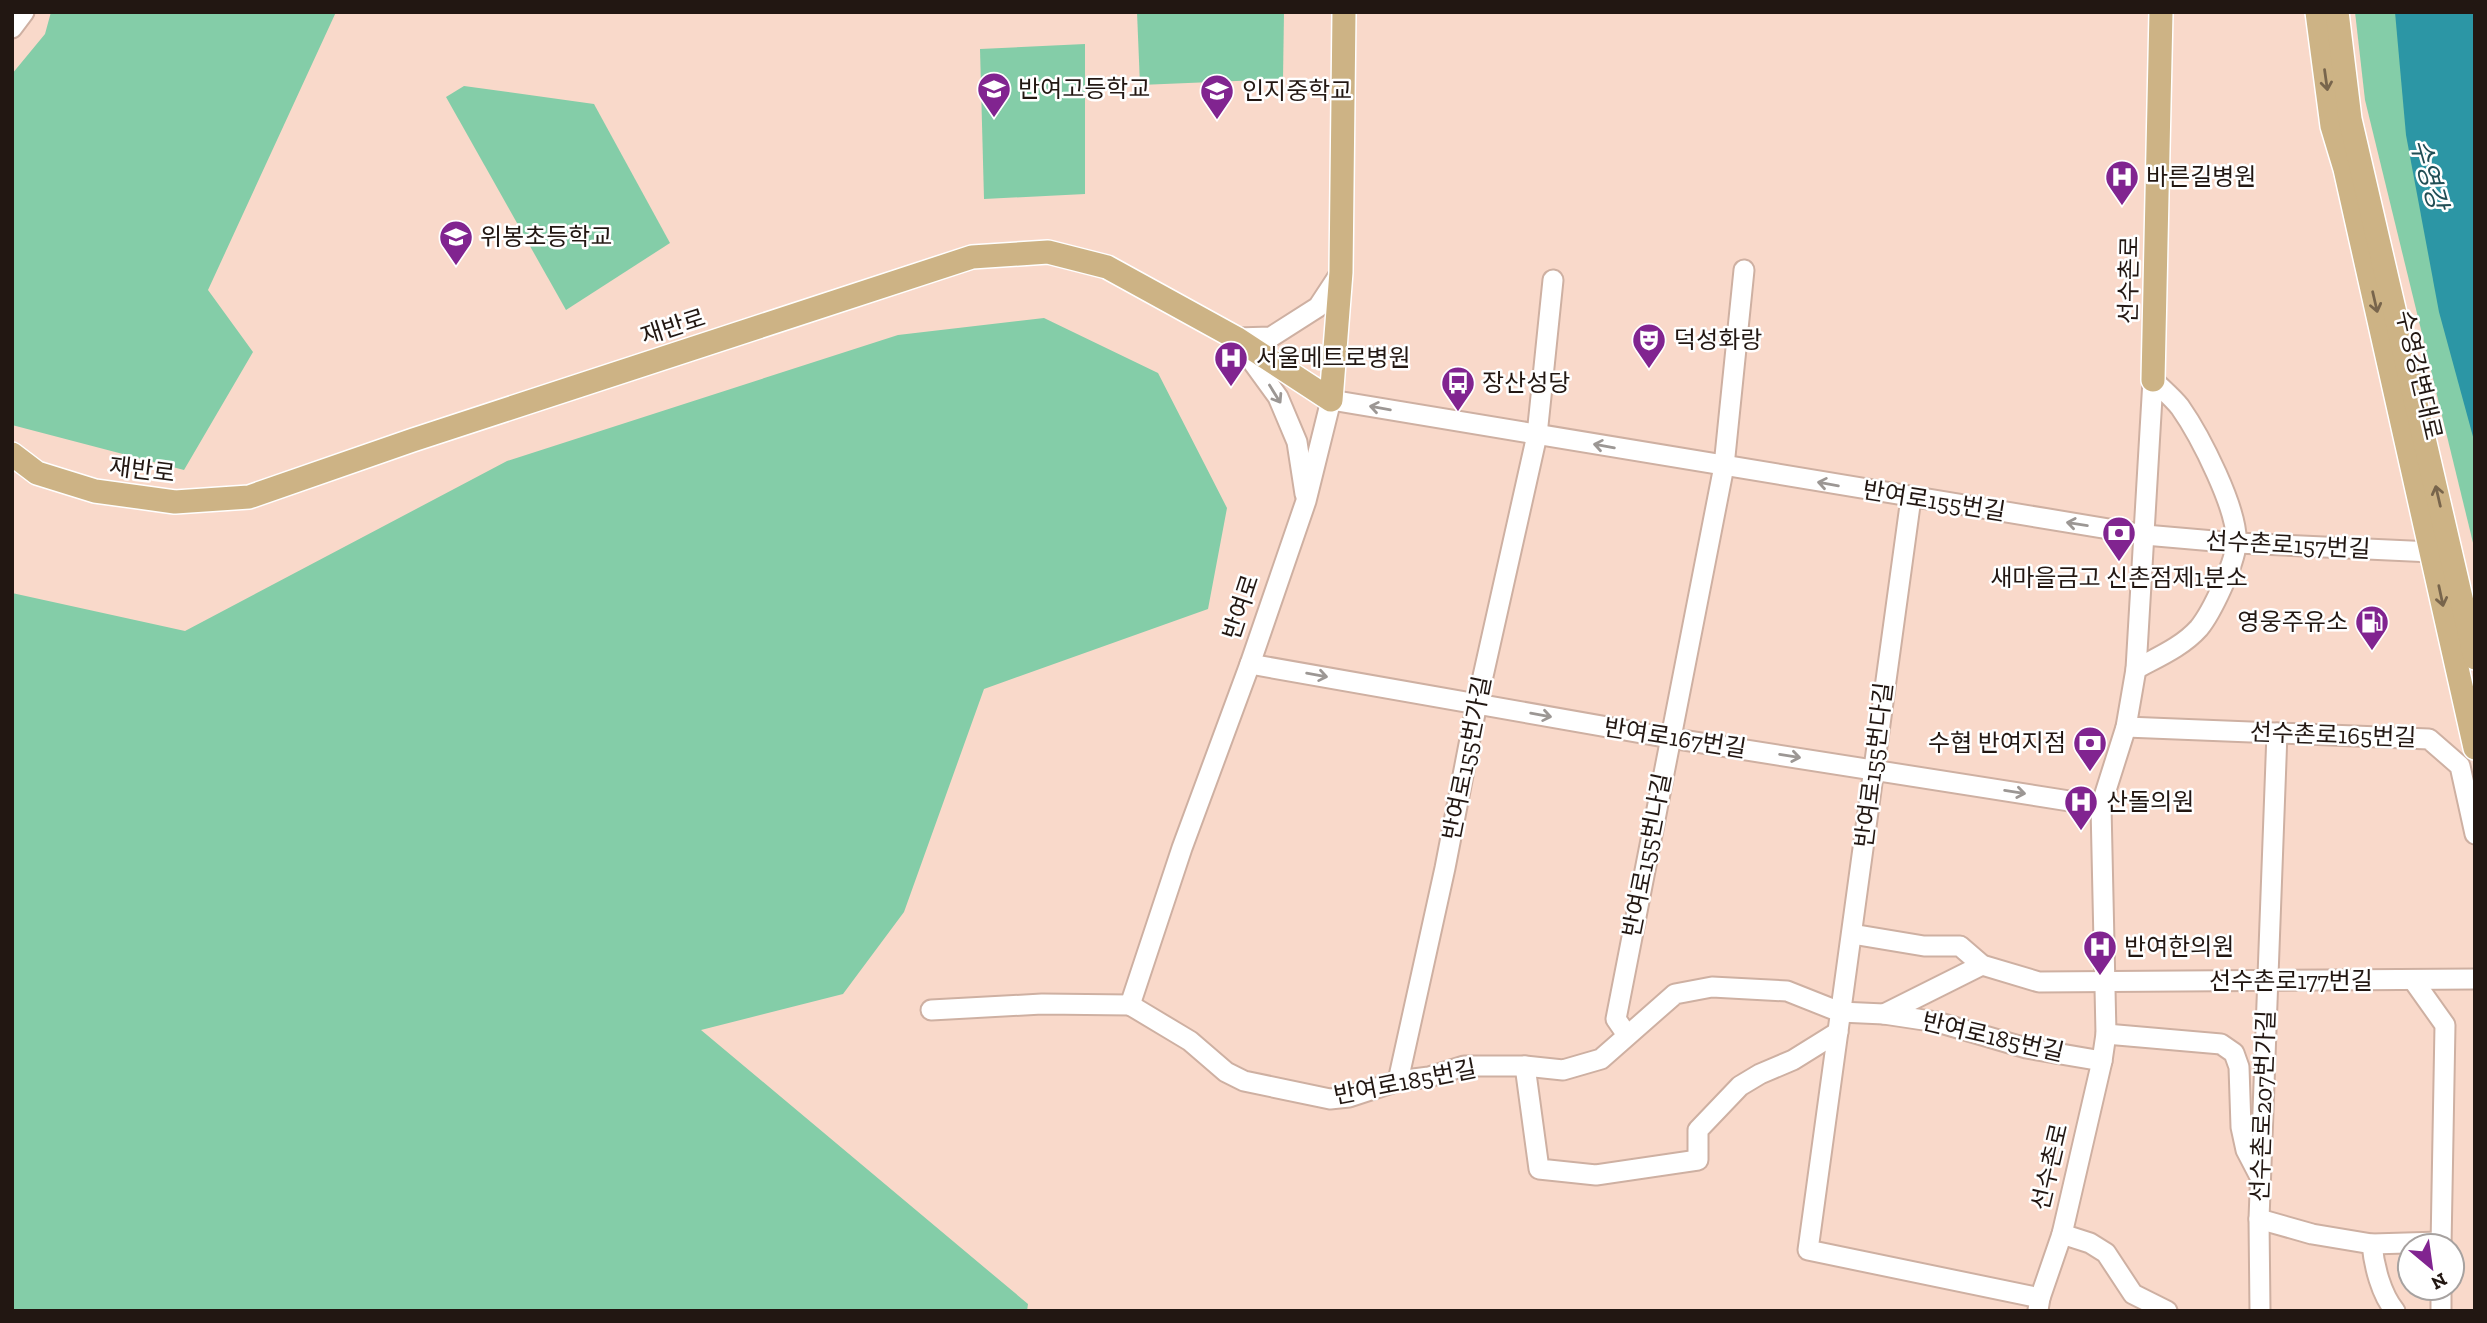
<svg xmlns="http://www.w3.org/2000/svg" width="2487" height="1323" viewBox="0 0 2487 1323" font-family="'Zilla Slab','Noto Sans KR',serif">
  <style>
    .green { fill: #84cda8 }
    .water { fill: #2c96a5 }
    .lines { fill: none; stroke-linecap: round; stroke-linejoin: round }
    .minor-casing { stroke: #ceb0a2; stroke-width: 23 }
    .major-casing { stroke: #fff; stroke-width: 26 }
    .minor { stroke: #fff; stroke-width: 19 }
    .major { stroke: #cdb385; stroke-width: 23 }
    .oneway { stroke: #78654c }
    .oneway2 { stroke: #9c9794 }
    .labels { text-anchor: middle; stroke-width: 5; stroke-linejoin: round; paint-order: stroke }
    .poi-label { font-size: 24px; fill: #221712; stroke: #fff; text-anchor: start }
    .street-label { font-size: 24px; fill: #221712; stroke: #fff }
    .water-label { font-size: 26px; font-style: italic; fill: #214e55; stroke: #fff }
  </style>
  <rect width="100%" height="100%" fill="#f9d9ca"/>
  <g class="green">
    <polygon points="51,12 336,12 208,290 253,352 184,470 12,425 12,74 45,34"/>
    <polygon points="1137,12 1284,12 1283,79 1140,85"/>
    <polygon points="2355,12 2475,12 2475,551 2365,100"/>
    <polygon points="1085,44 1085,194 984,199 980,49"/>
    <polygon points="464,86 594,104 670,243 566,310 446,97"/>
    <polygon points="1044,318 1158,373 1227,508 1208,609 984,689 904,912 843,994 701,1030 1028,1304 1027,1311 12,1311 12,593 185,631 507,461 898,335"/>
  </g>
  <polygon class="water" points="2395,12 2475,12 2475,444 2439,312 2406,135"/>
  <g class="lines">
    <g class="minor-casing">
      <g id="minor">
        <polyline points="12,28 24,12"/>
        <polyline points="1236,338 1271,337 1318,307 1341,272"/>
        <polyline points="1238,342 1278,397 1297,442 1305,494"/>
        <polyline points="1911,498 1808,1250 2040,1298"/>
        <polyline points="1250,664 1670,738 2101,806"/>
        <path d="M2136,669C2158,657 2182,647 2199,628C2212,612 2234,565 2236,545C2240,512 2199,434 2180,407C2172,397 2162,389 2153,380"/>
        <polyline points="2126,727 2429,739 2460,766 2475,834"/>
        <polyline points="1852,934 1924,946 1960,946 1982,965 2039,982 2475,979"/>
        <polyline points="2413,980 2445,1025 2441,1246"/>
        <polyline points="1130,1005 1182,848 1250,664 1306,501 1331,400 2145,535 2237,543 2432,552"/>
        <polyline points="1130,1005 1190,1041 1226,1072 1244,1081 1330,1099 1349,1097 1398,1081 1429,1077 1464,1066 1525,1066 1563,1070 1601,1059 1675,994 1712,987 1787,991 1840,1012 1884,1014 1937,1022 2026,1048 2102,1061"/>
        <polyline points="931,1010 1042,1004 1130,1005"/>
        <polyline points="1884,1014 1982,965"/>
        <polyline points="2106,1034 2221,1044 2234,1053 2239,1067 2241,1127 2246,1150 2259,1175"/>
        <polyline points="1627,1035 1616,1019 1724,466 1744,270"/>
        <polyline points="1525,1066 1539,1169 1596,1175 1698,1160 1698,1130 1740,1086 1760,1074 1793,1060 1838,1032"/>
        <polyline points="1398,1081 1445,868 1477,703 1537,435 1553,280"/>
        <polyline points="2259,1219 2312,1234 2372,1244 2440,1242"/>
        <polyline points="2062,1234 2090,1243 2106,1253 2133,1294 2167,1311"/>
        <path d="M2372,1244C2374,1266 2381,1294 2395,1311"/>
        <polyline points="2441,1288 2441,1311"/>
        <polyline points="2038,1310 2040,1298 2062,1234 2102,1061 2106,1034 2101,806 2126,727 2136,669 2153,380"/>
        <polyline points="2260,1311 2259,1219 2277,733"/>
      </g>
    </g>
    <g class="major-casing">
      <g id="major">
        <polyline points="2317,12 2332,126 2345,169 2475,748"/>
        <polyline points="2337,12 2350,119 2475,658"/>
        <polyline points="2153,380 2161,12"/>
        <polyline points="12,454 37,473 95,491 175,502 249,497 413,440 972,257 1048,252 1107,267 1236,338 1331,400 1341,272 1344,12"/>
      </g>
    </g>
    <use href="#minor" class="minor"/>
    <use href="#major" class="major"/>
  </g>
  <defs><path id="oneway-shaft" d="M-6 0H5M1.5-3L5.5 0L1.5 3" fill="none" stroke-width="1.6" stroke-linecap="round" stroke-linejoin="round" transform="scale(1.75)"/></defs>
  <g class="oneway">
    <use href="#oneway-shaft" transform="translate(2326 80) rotate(82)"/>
    <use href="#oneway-shaft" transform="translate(2375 302) rotate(77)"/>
    <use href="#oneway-shaft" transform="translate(2438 496) rotate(-103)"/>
    <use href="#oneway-shaft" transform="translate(2441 596) rotate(78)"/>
  </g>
  <g class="oneway2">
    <use href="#oneway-shaft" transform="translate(1275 394) rotate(58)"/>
    <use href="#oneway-shaft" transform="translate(1380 408) rotate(-170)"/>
    <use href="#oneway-shaft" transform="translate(1604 446) rotate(-170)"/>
    <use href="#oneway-shaft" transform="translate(1828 484) rotate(-170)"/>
    <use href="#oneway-shaft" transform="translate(2077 524) rotate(-171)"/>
    <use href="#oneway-shaft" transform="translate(1317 675) rotate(10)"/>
    <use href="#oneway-shaft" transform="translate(1541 715) rotate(10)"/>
    <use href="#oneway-shaft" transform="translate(1790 756) rotate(9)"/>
    <use href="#oneway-shaft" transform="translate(2015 792) rotate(9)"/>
  </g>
  <defs>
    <g id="school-pin" transform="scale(1.75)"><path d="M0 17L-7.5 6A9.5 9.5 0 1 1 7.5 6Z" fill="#812490" stroke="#fff"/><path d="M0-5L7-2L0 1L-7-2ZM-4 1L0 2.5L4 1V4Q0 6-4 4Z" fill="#fff"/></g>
    <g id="hospital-pin" transform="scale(1.75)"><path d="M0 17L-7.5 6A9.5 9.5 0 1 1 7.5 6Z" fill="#812490" stroke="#fff"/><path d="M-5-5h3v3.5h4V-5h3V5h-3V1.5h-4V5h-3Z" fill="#fff"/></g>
    <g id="theatre-pin" transform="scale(1.75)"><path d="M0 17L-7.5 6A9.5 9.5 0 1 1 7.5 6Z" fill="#812490" stroke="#fff"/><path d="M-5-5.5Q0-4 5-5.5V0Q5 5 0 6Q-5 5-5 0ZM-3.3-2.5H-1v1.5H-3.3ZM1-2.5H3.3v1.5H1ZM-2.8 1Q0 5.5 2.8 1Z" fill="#fff"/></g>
    <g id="bus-pin" transform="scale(1.75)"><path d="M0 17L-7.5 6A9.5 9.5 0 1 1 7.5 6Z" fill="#812490" stroke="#fff"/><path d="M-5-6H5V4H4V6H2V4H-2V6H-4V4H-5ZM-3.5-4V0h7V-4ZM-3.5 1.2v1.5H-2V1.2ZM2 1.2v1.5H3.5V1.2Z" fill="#fff"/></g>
    <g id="bank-pin" transform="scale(1.75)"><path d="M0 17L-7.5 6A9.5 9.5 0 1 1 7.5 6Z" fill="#812490" stroke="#fff"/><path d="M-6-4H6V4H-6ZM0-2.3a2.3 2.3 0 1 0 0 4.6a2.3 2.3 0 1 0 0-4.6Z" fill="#fff"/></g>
    <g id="fuel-pin" transform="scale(1.75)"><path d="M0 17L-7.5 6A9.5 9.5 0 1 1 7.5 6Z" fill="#812490" stroke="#fff"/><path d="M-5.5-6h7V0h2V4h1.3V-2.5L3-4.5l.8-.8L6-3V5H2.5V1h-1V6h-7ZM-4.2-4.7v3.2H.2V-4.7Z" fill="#fff"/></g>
  </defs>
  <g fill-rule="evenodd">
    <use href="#school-pin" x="994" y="89"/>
    <use href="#school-pin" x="1217" y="91"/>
    <use href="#hospital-pin" x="2122" y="177"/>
    <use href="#school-pin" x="456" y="237"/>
    <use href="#theatre-pin" x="1649" y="340"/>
    <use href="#hospital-pin" x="1231" y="358"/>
    <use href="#bus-pin" x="1458" y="383"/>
    <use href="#bank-pin" x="2119" y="533"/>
    <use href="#fuel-pin" x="2372" y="622"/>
    <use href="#bank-pin" x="2090" y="743"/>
    <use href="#hospital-pin" x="2081" y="802"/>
    <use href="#hospital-pin" x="2100" y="947"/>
  </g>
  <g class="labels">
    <g class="poi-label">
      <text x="1018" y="97">반여고등학교</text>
      <text x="1242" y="99">인지중학교</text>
      <text x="2146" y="185">바른길병원</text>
      <text x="480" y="245">위봉초등학교</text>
      <text x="1674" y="348">덕성화랑</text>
      <text x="1256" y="366">서울메트로병원</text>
      <text x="1482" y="391">장산성당</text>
      <text x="2119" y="586" text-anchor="middle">새마을금고 신촌점제1분소</text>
      <text x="2348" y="630" text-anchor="end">영웅주유소</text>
      <text x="2066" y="751" text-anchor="end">수협 반여지점</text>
      <text x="2106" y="810">산돌의원</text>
      <text x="2124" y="955">반여한의원</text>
    </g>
    <g class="street-label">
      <text transform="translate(2129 280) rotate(-89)" y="8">선수촌로</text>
      <text transform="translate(673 327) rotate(-18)" y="8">재반로</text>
      <text transform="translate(2419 375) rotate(77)" y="8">수영강변대로</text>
      <text transform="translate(142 470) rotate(7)" y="8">재반로</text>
      <text transform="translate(1934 501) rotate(9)" y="8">반여로155번길</text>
      <text transform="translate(2288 545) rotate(3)" y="8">선수촌로157번길</text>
      <text transform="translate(1241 607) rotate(-72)" y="8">반여로</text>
      <text transform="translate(2333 735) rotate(2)" y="8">선수촌로165번길</text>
      <text transform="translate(1675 738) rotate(9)" y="8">반여로167번길</text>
      <text transform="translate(1467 758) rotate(-79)" y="8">반여로155번가길</text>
      <text transform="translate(1874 765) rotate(-83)" y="8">반여로155번다길</text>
      <text transform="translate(1647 855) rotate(-79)" y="8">반여로155번나길</text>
      <text x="2291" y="989">선수촌로177번길</text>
      <text transform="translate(1993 1037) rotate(13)" y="8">반여로185번길</text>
      <text transform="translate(1405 1082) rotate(-11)" y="8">반여로185번길</text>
      <text transform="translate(2263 1106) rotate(-88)" y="8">선수촌로207번가길</text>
      <text transform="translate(2050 1167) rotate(-77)" y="8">선수촌로</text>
    </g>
    <g class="water-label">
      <text transform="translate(2429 174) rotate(74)" y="9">수영강</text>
    </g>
  </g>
  <rect width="2487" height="1323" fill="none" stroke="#221712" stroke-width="28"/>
  <g transform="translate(2431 1267) rotate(151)"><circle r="33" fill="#ffffff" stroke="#a7a2a0" stroke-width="2"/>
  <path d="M0-5L12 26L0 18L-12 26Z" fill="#812490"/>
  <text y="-10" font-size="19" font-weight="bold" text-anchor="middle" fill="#221712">N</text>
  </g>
</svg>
